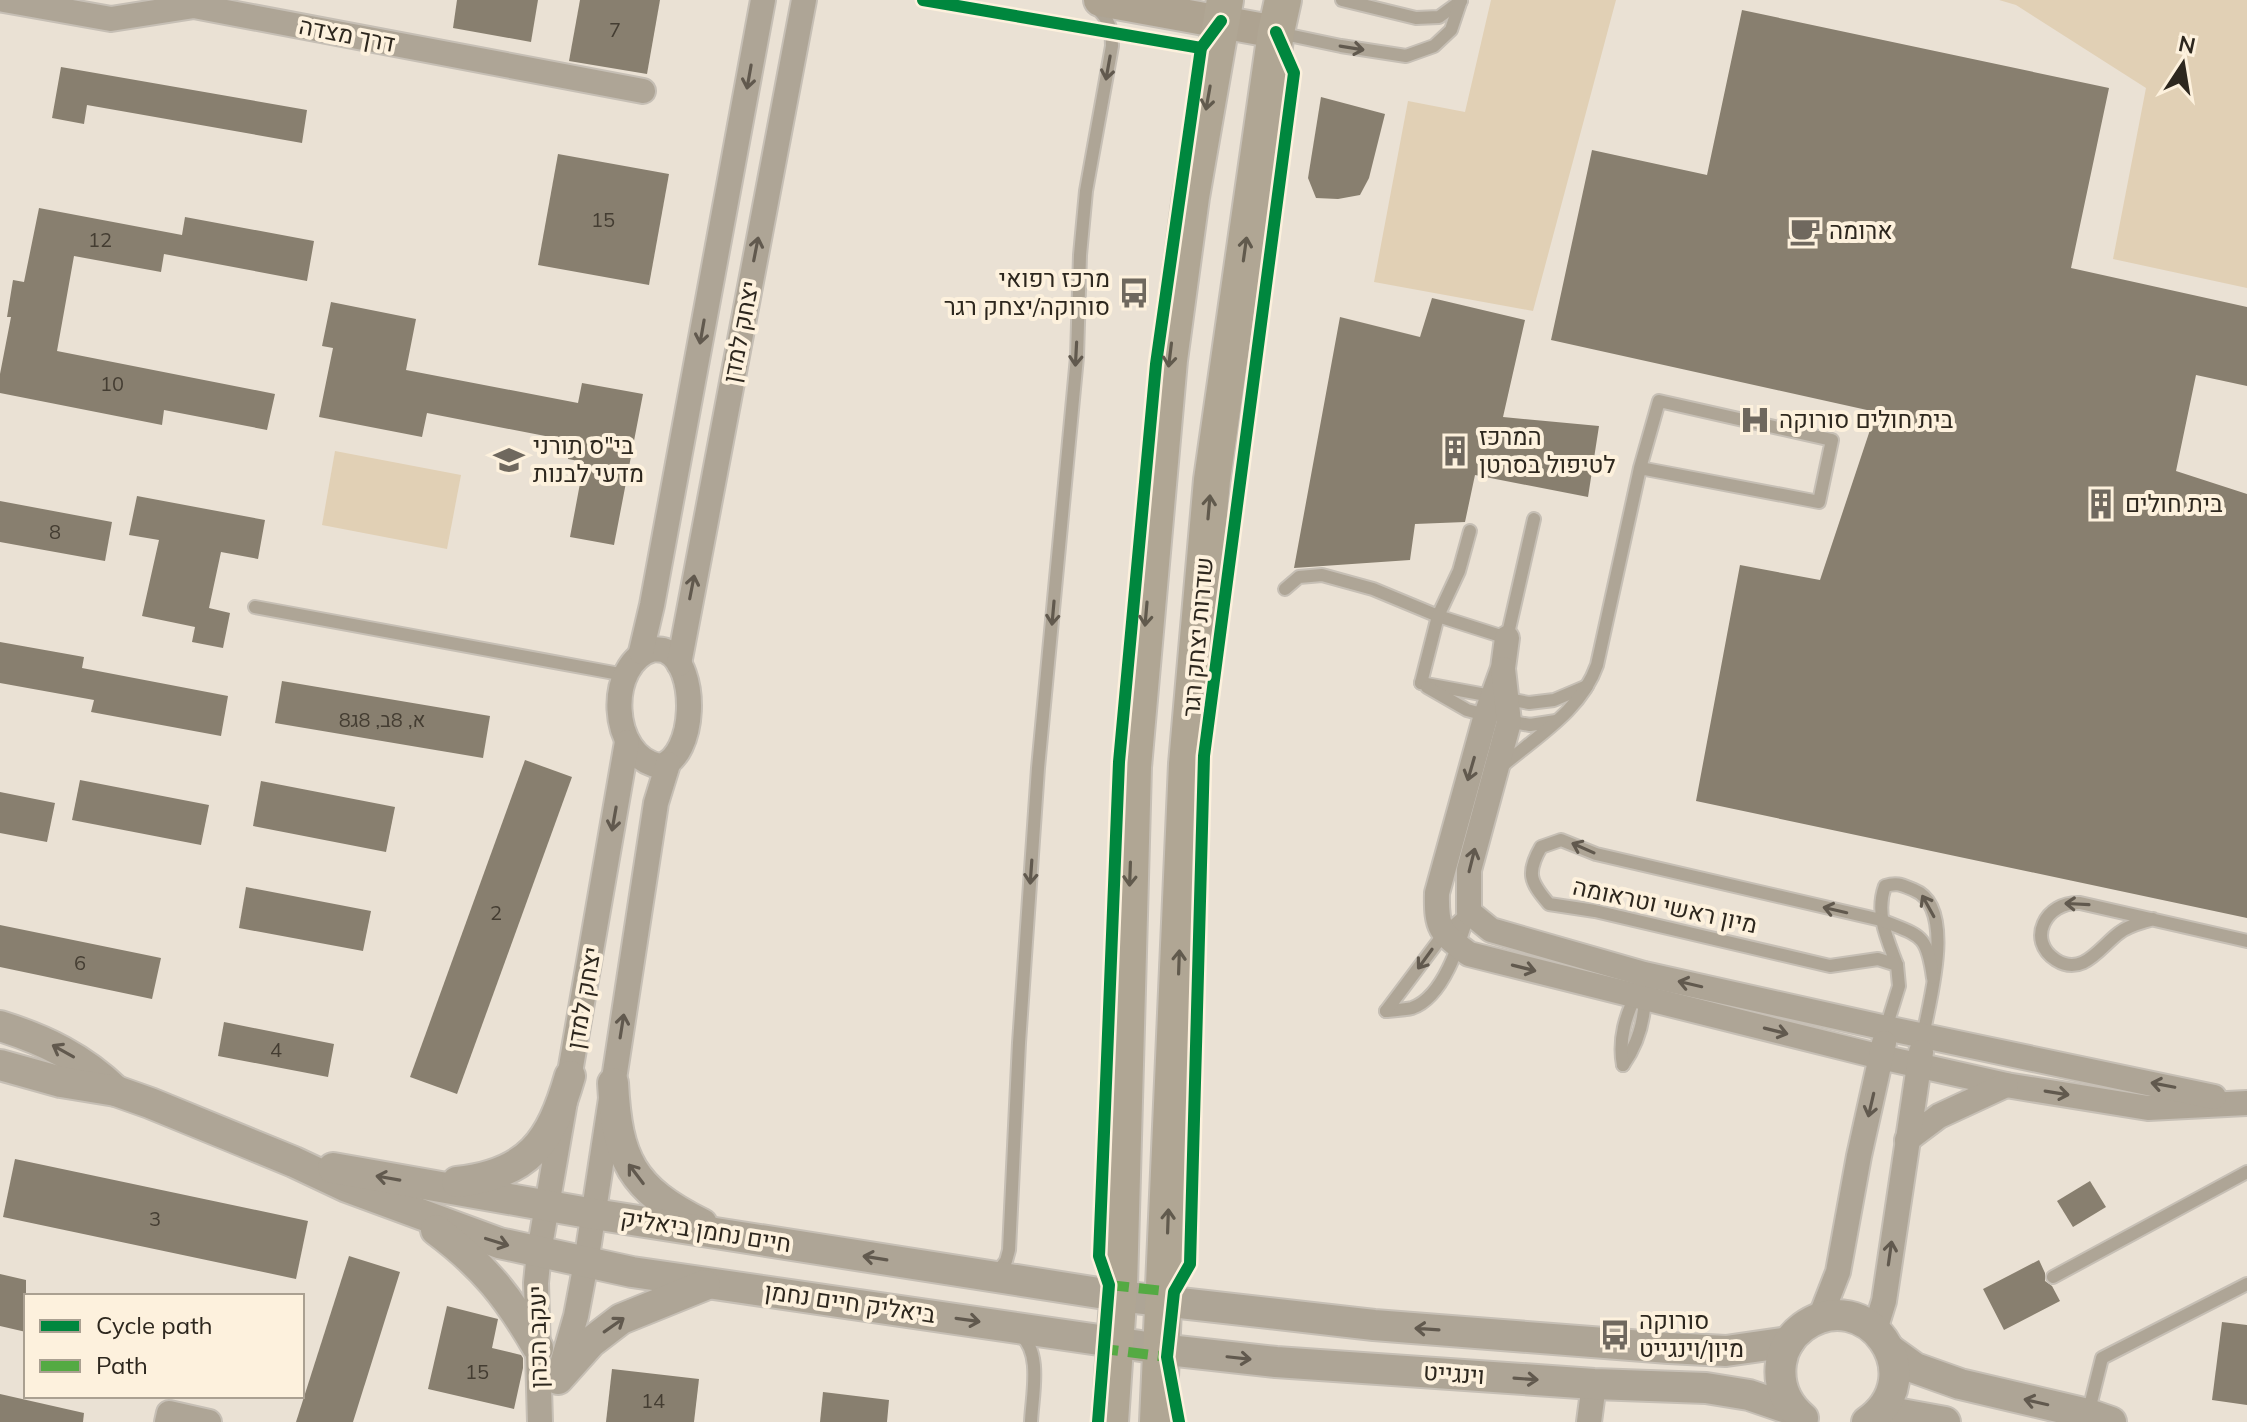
<svg xmlns="http://www.w3.org/2000/svg" width="2247" height="1422" viewBox="0 0 2247 1422" font-family="Mulish,Heebo,sans-serif">
  <style>
    .green { fill: #e1d0b5 }
    .building { fill: #887f6f }
    .lines { fill: none; stroke-linecap: round; stroke-linejoin: round }
    .service-casing { stroke: #c6bfb5; stroke-width: 16 }
    .minor-casing { stroke: #c6bfb5; stroke-width: 28 }
    .tertiary-casing { stroke: #c6bfb5; stroke-width: 34 }
    .secondary-casing { stroke: #c6bfb5; stroke-width: 36 }
    .primary-casing { stroke: #c6bfb5; stroke-width: 40 }
    .service { stroke: #aea596; stroke-width: 12 }
    .minor { stroke: #aea596; stroke-width: 24 }
    .tertiary { stroke: #aea596; stroke-width: 30 }
    .secondary { stroke: #aea391; stroke-width: 32 }
    .primary { stroke: #b0a694; stroke-width: 36 }
    .quiet { stroke: #54aa43; stroke-width: 10; stroke-dasharray: 20 10; stroke-linecap: butt }
    .cycleway-casing { stroke: #fdf1dd; stroke-width: 17 }
    .cycleway { stroke: #00873e; stroke-width: 12 }
    .oneway { stroke: #61594e }
    .oneway2 { stroke: #615a4d }
    .labels { text-anchor: middle; stroke-width: 8; stroke-linejoin: round; paint-order: stroke }
    .number-label { font-size: 20px; fill: #443d32 }
    .street-label { font-size: 24px; fill: #2d271e; stroke: #fdf1dd }
    .poi-label { font-size: 24px; fill: #2d271e; stroke: #fdf1dd; text-anchor: start }
  </style>
  <rect width="100%" height="100%" fill="#eae1d4"/>
  <g class="green">
    <polygon points="1491,0 1616,0 1533,311 1374,282 1408,101 1465,112"/>
    <polygon points="1999,0 2247,0 2247,288 2113,259 2146,88 2016,5"/>
    <polygon points="335,451 461,475 447,549 322,525"/>
  </g>
  <g class="building">
    <polygon points="457,0 538,0 531,42 453,28"/>
    <polygon points="580,0 660,0 647,74 569,61"/>
    <polygon points="1742,10 2109,88 2071,268 2247,307 2247,386 2196,375 2176,471 2247,494 2247,918 1696,801 1740,565 1820,580 1876,412 1551,340 1592,150 1707,175"/>
    <polygon points="61,67 307,110 302,143 87,105 84,124 52,118"/>
    <polygon points="1321,97 1385,114 1369,178 1360,195 1338,199 1316,198 1308,178"/>
    <polygon points="558,154 669,174 649,285 538,265"/>
    <polygon points="39,208 182,235 185,217 314,241 307,281 164,254 161,272 74,256 57,351 275,394 267,430 164,410 162,425 0,393 0,374 11,317 7,317 13,280 24,282"/>
    <polygon points="1432,298 1525,320 1503,417 1599,426 1588,497 1475,475 1465,522 1415,524 1410,560 1294,568 1340,317 1420,337"/>
    <polygon points="331,302 416,319 406,370 578,403 582,383 643,394 614,545 570,537 584,462 568,459 571,441 427,413 422,437 319,417 333,348 322,346"/>
    <polygon points="137,496 265,520 258,559 221,552 209,608 230,613 223,648 192,642 195,627 142,616 159,540 129,535"/>
    <polygon points="0,501 112,522 105,561 0,542"/>
    <polygon points="0,642 84,657 82,668 228,696 221,736 91,712 94,700 0,683"/>
    <polygon points="282,681 490,716 483,758 275,723"/>
    <polygon points="525,760 572,777 457,1094 410,1077"/>
    <polygon points="80,780 209,805 201,845 72,820"/>
    <polygon points="261,781 395,807 386,852 253,826"/>
    <polygon points="0,792 55,803 47,842 0,833"/>
    <polygon points="246,887 371,911 363,951 239,928"/>
    <polygon points="0,925 161,958 152,999 0,967"/>
    <polygon points="224,1022 334,1044 328,1077 218,1056"/>
    <polygon points="15,1159 308,1221 296,1279 3,1217"/>
    <polygon points="2090,1181 2106,1207 2073,1227 2057,1201"/>
    <polygon points="349,1256 400,1272 353,1422 296,1422"/>
    <polygon points="2039,1260 2045,1273 2045,1281 2052,1286 2060,1301 2004,1330 1983,1289"/>
    <polygon points="0,1274 26,1280 26,1332 0,1326"/>
    <polygon points="447,1306 498,1319 492,1348 521,1355 523,1358 523,1368 514,1409 428,1389"/>
    <polygon points="2222,1322 2247,1325 2247,1405 2212,1400"/>
    <polygon points="612,1369 699,1379 694,1422 606,1422"/>
    <polygon points="823,1392 889,1400 887,1422 820,1422"/>
    <polygon points="0,1394 84,1413 83,1422 0,1422"/>
  </g>
  <g class="lines">
    <g class="service-casing">
      <g id="service">
        <polyline points="1342,0 1416,18 1439,17 1461,1"/>
        <polyline points="1279,33 1341,46 1406,56 1434,46 1451,30 1461,0"/>
        <polyline points="1285,589 1299,577 1322,575 1373,589 1438,616 1507,638 1534,519"/>
        <polyline points="255,607 625,675"/>
        <polyline points="1421,683 1529,703 1554,700 1587,686"/>
        <polyline points="1421,683 1438,616 1459,571 1470,531"/>
        <polyline points="1427,687 1467,710 1489,716"/>
        <polyline points="1507,721 1530,725 1556,721"/>
        <path d="M1501,767C1537,736 1581,711 1597,665L1640,468L1659,401L1832,440L1819,502L1640,468"/>
        <path d="M2153,919C2141,923 2129,925 2119,933C2100,947 2083,977 2056,960C2026,941 2045,901 2080,903L2247,941"/>
        <path d="M1897,965C1887,938 1875,914 1885,886C1897,882 1902,885 1914,890C1957,907 1929,1002 1923,1036"/>
        <path d="M1386,1011C1394,1010 1404,1010 1412,1008C1444,997 1460,942 1469,912"/>
        <polyline points="1386,1011 1443,935 1469,912"/>
        <path d="M1886,1028L1899,986L1897,965L1878,959L1830,966L1595,911L1549,904C1530,882 1526,873 1541,847L1561,840L1596,854L1881,920C1920,936 1927,933 1933,978"/>
        <path d="M1623,1065C1638,1044 1644,1023 1645,997"/>
        <path d="M1623,1065C1618,1039 1626,1015 1637,992"/>
        <path d="M996,1274L1006,1261L1009,1250L1019,1043L1038,768L1077,357L1080,255L1086,191L1112,46C1112,29 1109,18 1095,7"/>
        <polyline points="2053,1277 2247,1172"/>
        <path d="M1019,1334C1043,1351 1032,1396 1031,1422"/>
        <polyline points="2088,1414 2102,1358 2247,1284"/>
      </g>
    </g>
    <g class="minor-casing">
      <g id="minor">
        <polyline points="4,0 111,19 194,6 643,91"/>
        <path d="M1507,638L1503,668L1486,715L1437,893C1436,930 1441,933 1469,954L1881,1057L2006,1085L2148,1108L2247,1103"/>
        <path d="M654,649C658,650 662,649 666,651C699,666 696,757 660,766C609,758 605,662 654,649Z"/>
        <polyline points="641,652 652,605 763,0"/>
        <polyline points="679,664 804,0"/>
        <polyline points="1503,669 1509,722 1469,870 1469,912 1491,930 1644,974 1886,1028 2214,1097"/>
        <polyline points="1907,1140 1939,1116 2006,1085"/>
        <polyline points="1820,1318 1838,1272 1859,1156 1884,1043"/>
        <polyline points="1875,1330 1884,1301 1921,1052"/>
        <polyline points="558,1378 576,1316 586,1263 656,803 668,764"/>
        <polyline points="167,1422 169,1413 209,1422"/>
        <polyline points="540,1422 536,1283 539,1252 627,742"/>
        <polyline points="1589,1422 1594,1384"/>
      </g>
    </g>
    <g class="tertiary-casing">
      <g id="tertiary">
        <path d="M0,1026C45,1040 82,1058 116,1091"/>
        <polyline points="0,1065 61,1082 116,1091 150,1103 294,1162 347,1187 499,1243 632,1272 1168,1350 1276,1362 1594,1384 1706,1388 1749,1395 1793,1410"/>
        <path d="M613,1083C617,1159 631,1189 702,1224"/>
        <polyline points="333,1168 594,1214 1118,1296 1374,1325 1669,1348 1726,1351 1789,1342"/>
        <path d="M457,1182C529,1174 551,1142 570,1076"/>
        <path d="M436,1230C484,1266 508,1296 538,1348"/>
        <polyline points="1890,1350 1915,1368 1960,1384 2088,1414 2111,1422"/>
        <polyline points="558,1379 591,1342 621,1319 705,1285"/>
        <polyline points="1877,1415 1901,1414 1945,1422"/>
        <path d="M1803,1418C1786,1404 1778,1385 1781,1363C1783,1349 1791,1336 1803,1327C1865,1282 1934,1375 1867,1422"/>
      </g>
    </g>
    <g class="secondary-casing">
      <polyline id="secondary" points="1100,0 1276,32"/>
    </g>
    <g class="primary-casing">
      <g id="primary">
        <polyline points="1110,1422 1119,1286 1133,767 1169,360 1191,197 1225,0"/>
        <polyline points="1158,1422 1187,764 1212,480 1276,32 1283,0"/>
      </g>
    </g>
    <use href="#service" class="service"/>
    <use href="#minor" class="minor"/>
    <use href="#tertiary" class="tertiary"/>
    <use href="#secondary" class="secondary"/>
    <use href="#primary" class="primary"/>
    <polygon class="quiet" points="1109,1285 1174,1292 1167,1357 1104,1349"/>
    <g class="cycleway-casing">
      <g id="cycleway">
        <polyline points="923,0 1201,48"/>
        <polyline points="1098,1422 1109,1285 1099,1256 1119,762 1156,364 1201,48 1221,21"/>
        <polyline points="1179,1422 1167,1357 1174,1292 1190,1264 1204,756 1294,73 1276,32"/>
      </g>
    </g>
    <use href="#cycleway" class="cycleway"/>
  </g>
  <defs><path id="oneway-shaft" d="M-6 0H5M1.5-3L5.5 0L1.5 3" fill="none" stroke-width="1.6" stroke-linecap="round" stroke-linejoin="round" transform="scale(2)"/></defs>
  <g class="oneway">
    <use href="#oneway-shaft" transform="translate(1352 48) rotate(9)"/>
    <use href="#oneway-shaft" transform="translate(1108 68) rotate(100)"/>
    <use href="#oneway-shaft" transform="translate(749 77) rotate(100)"/>
    <use href="#oneway-shaft" transform="translate(756 249) rotate(-79)"/>
    <use href="#oneway-shaft" transform="translate(702 332) rotate(100)"/>
    <use href="#oneway-shaft" transform="translate(1076 354) rotate(93)"/>
    <use href="#oneway-shaft" transform="translate(692 587) rotate(-79)"/>
    <use href="#oneway-shaft" transform="translate(1053 613) rotate(95)"/>
    <use href="#oneway-shaft" transform="translate(1471 769) rotate(106)"/>
    <use href="#oneway-shaft" transform="translate(614 819) rotate(100)"/>
    <use href="#oneway-shaft" transform="translate(1583 848) rotate(-156)"/>
    <use href="#oneway-shaft" transform="translate(1472 860) rotate(-76)"/>
    <use href="#oneway-shaft" transform="translate(1031 872) rotate(94)"/>
    <use href="#oneway-shaft" transform="translate(2077 904) rotate(-177)"/>
    <use href="#oneway-shaft" transform="translate(1928 906) rotate(-119)"/>
    <use href="#oneway-shaft" transform="translate(1835 910) rotate(-167)"/>
    <use href="#oneway-shaft" transform="translate(1425 959) rotate(126)"/>
    <use href="#oneway-shaft" transform="translate(1524 968) rotate(14)"/>
    <use href="#oneway-shaft" transform="translate(1690 984) rotate(-167)"/>
    <use href="#oneway-shaft" transform="translate(622 1026) rotate(-81)"/>
    <use href="#oneway-shaft" transform="translate(1776 1031) rotate(14)"/>
    <use href="#oneway-shaft" transform="translate(63 1051) rotate(-151)"/>
    <use href="#oneway-shaft" transform="translate(2163 1085) rotate(-169)"/>
    <use href="#oneway-shaft" transform="translate(2057 1093) rotate(9)"/>
    <use href="#oneway-shaft" transform="translate(1871 1105) rotate(103)"/>
    <use href="#oneway-shaft" transform="translate(636 1174) rotate(-127)"/>
    <use href="#oneway-shaft" transform="translate(388 1178) rotate(-170)"/>
    <use href="#oneway-shaft" transform="translate(497 1242) rotate(17)"/>
    <use href="#oneway-shaft" transform="translate(1890 1253) rotate(-82)"/>
    <use href="#oneway-shaft" transform="translate(875 1258) rotate(-171)"/>
    <use href="#oneway-shaft" transform="translate(968 1320) rotate(8)"/>
    <use href="#oneway-shaft" transform="translate(614 1325) rotate(-35)"/>
    <use href="#oneway-shaft" transform="translate(1427 1329) rotate(-176)"/>
    <use href="#oneway-shaft" transform="translate(1239 1358) rotate(6)"/>
    <use href="#oneway-shaft" transform="translate(1526 1379) rotate(4)"/>
    <use href="#oneway-shaft" transform="translate(2036 1402) rotate(-167)"/>
  </g>
  <g class="oneway2">
    <use href="#oneway-shaft" transform="translate(1208 98) rotate(100)"/>
    <use href="#oneway-shaft" transform="translate(1245 249) rotate(-82)"/>
    <use href="#oneway-shaft" transform="translate(1170 355) rotate(97)"/>
    <use href="#oneway-shaft" transform="translate(1209 507) rotate(-85)"/>
    <use href="#oneway-shaft" transform="translate(1146 614) rotate(95)"/>
    <use href="#oneway-shaft" transform="translate(1130 874) rotate(92)"/>
    <use href="#oneway-shaft" transform="translate(1179 962) rotate(-88)"/>
    <use href="#oneway-shaft" transform="translate(1168 1221) rotate(-88)"/>
  </g>
  <defs>
    <g id="cafe-bare" transform="scale(2.4)"><path d="M-5.5-4.5H6V0H3Q3 3.5 0 3.5H-2.5Q-5.5 3.5-5.5 0ZM3-3.2v2h1.7v-2ZM-6 4.5H4V6H-6Z" fill="#6f685e" stroke="#fdf1dd" stroke-width="2.5" paint-order="stroke"/></g>
    <g id="bus-bare" transform="scale(2.4)"><path d="M-5-6H5V4H4V6H2V4H-2V6H-4V4H-5ZM-3.5-4V0h7V-4ZM-3.5 1.2v1.5H-2V1.2ZM2 1.2v1.5H3.5V1.2Z" fill="#6f685e" stroke="#fdf1dd" stroke-width="2.5" paint-order="stroke"/></g>
    <g id="hospital-bare" transform="scale(2.4)"><path d="M-5-5h3v3.5h4V-5h3V5h-3V1.5h-4V5h-3Z" fill="#6f685e" stroke="#fdf1dd" stroke-width="2.5" paint-order="stroke"/></g>
    <g id="building-bare" transform="scale(2.4)"><path d="M-4-6H4V6H1V3H-1V6H-4ZM-2.5-4.3h1.7v1.8h-1.7ZM.8-4.3h1.7v1.8H.8ZM-2.5-1h1.7V.8h-1.7ZM.8-1h1.7V.8H.8Z" fill="#6f685e" stroke="#fdf1dd" stroke-width="2.5" paint-order="stroke"/></g>
    <g id="school-bare" transform="scale(2.4)"><path d="M0-5L7-2L0 1L-7-2ZM-4 1L0 2.5L4 1V4Q0 6-4 4Z" fill="#6f685e" stroke="#fdf1dd" stroke-width="2.5" paint-order="stroke"/></g>
  </defs>
  <g fill-rule="evenodd">
    <use href="#cafe-bare" x="1805" y="231"/>
    <use href="#bus-bare" x="1134" y="293"/>
    <use href="#hospital-bare" x="1755" y="420"/>
    <use href="#building-bare" x="1455" y="451"/>
    <use href="#school-bare" x="509" y="460"/>
    <use href="#building-bare" x="2101" y="504"/>
    <use href="#bus-bare" x="1615" y="1335"/>
  </g>
  <g class="labels">
    <g class="number-label">
      <text x="615" y="37">7</text>
      <text x="603" y="227">15</text>
      <text x="100" y="247">12</text>
      <text x="112" y="391">10</text>
      <text x="55" y="539">8</text>
      <text x="382" y="727">8א, 8ב, 8ג</text>
      <text x="496" y="920">2</text>
      <text x="80" y="970">6</text>
      <text x="276" y="1057">4</text>
      <text x="155" y="1226">3</text>
      <text x="477" y="1379">15</text>
      <text x="653" y="1408">14</text>
    </g>
    <g class="street-label">
      <text transform="translate(347 35) rotate(11)" y="8">דרך מצדה</text>
      <text transform="translate(741 332) rotate(-79)" y="8">יצחק למדן</text>
      <text transform="translate(1198 637) rotate(-85)" y="8">שדרות יצחק רגר</text>
      <text transform="translate(1665 906) rotate(12)" y="8">מיון ראשי וטראומה</text>
      <text transform="translate(584 998) rotate(-80)" y="8">יצחק למדן</text>
      <text transform="translate(706 1231) rotate(9)" y="8">חיים נחמן ביאליק</text>
      <text transform="translate(850 1303) rotate(8)" y="8">ביאליק חיים נחמן</text>
      <text transform="translate(538 1337) rotate(-91)" y="8">יעקב הכהן</text>
      <text transform="translate(1454 1374) rotate(4)" y="8">וינגייט</text>
    </g>
    <g class="poi-label">
      <text x="1829" y="239">ארומה</text>
      <text x="1110" y="287" text-anchor="end">מרכז רפואי<tspan x="1110" dy="28">סורוקה/יצחק רגר</tspan></text>
      <text x="1779" y="428">בית חולים סורוקה</text>
      <text x="1479" y="445">המרכז<tspan x="1479" dy="28">לטיפול בסרטן</tspan></text>
      <text x="533" y="454">בי"ס תורני<tspan x="533" dy="28">מדעי לבנות</tspan></text>
      <text x="2125" y="512">בית חולים</text>
      <text x="1639" y="1329">סורוקה<tspan x="1639" dy="28">מיון/וינגייט</tspan></text>
    </g>
  </g>
  <rect x="24" y="1294" width="280" height="104" fill="#fdf1dd" stroke="#aaa091" stroke-width="2"/>
  <rect x="40" y="1320" width="40" height="12" fill="#00873e" stroke="#aaa091" stroke-width="2"/>
  <text x="96" y="1334" font-size="24" fill="#2d271e">Cycle path</text>
  <rect x="40" y="1360" width="40" height="12" fill="#54aa43" stroke="#aaa091" stroke-width="2"/>
  <text x="96" y="1374" font-size="24" fill="#2d271e">Path</text>
  <g transform="translate(2183 64) rotate(12)" stroke="#fdf1dd" stroke-width="6" paint-order="stroke">
  <path d="M0-6L14 30L0 20L-14 30Z" fill="#2d271e"/>
  <text y="-12" font-size="22" font-weight="bold" text-anchor="middle" fill="#2d271e">N</text>
  </g>
</svg>
